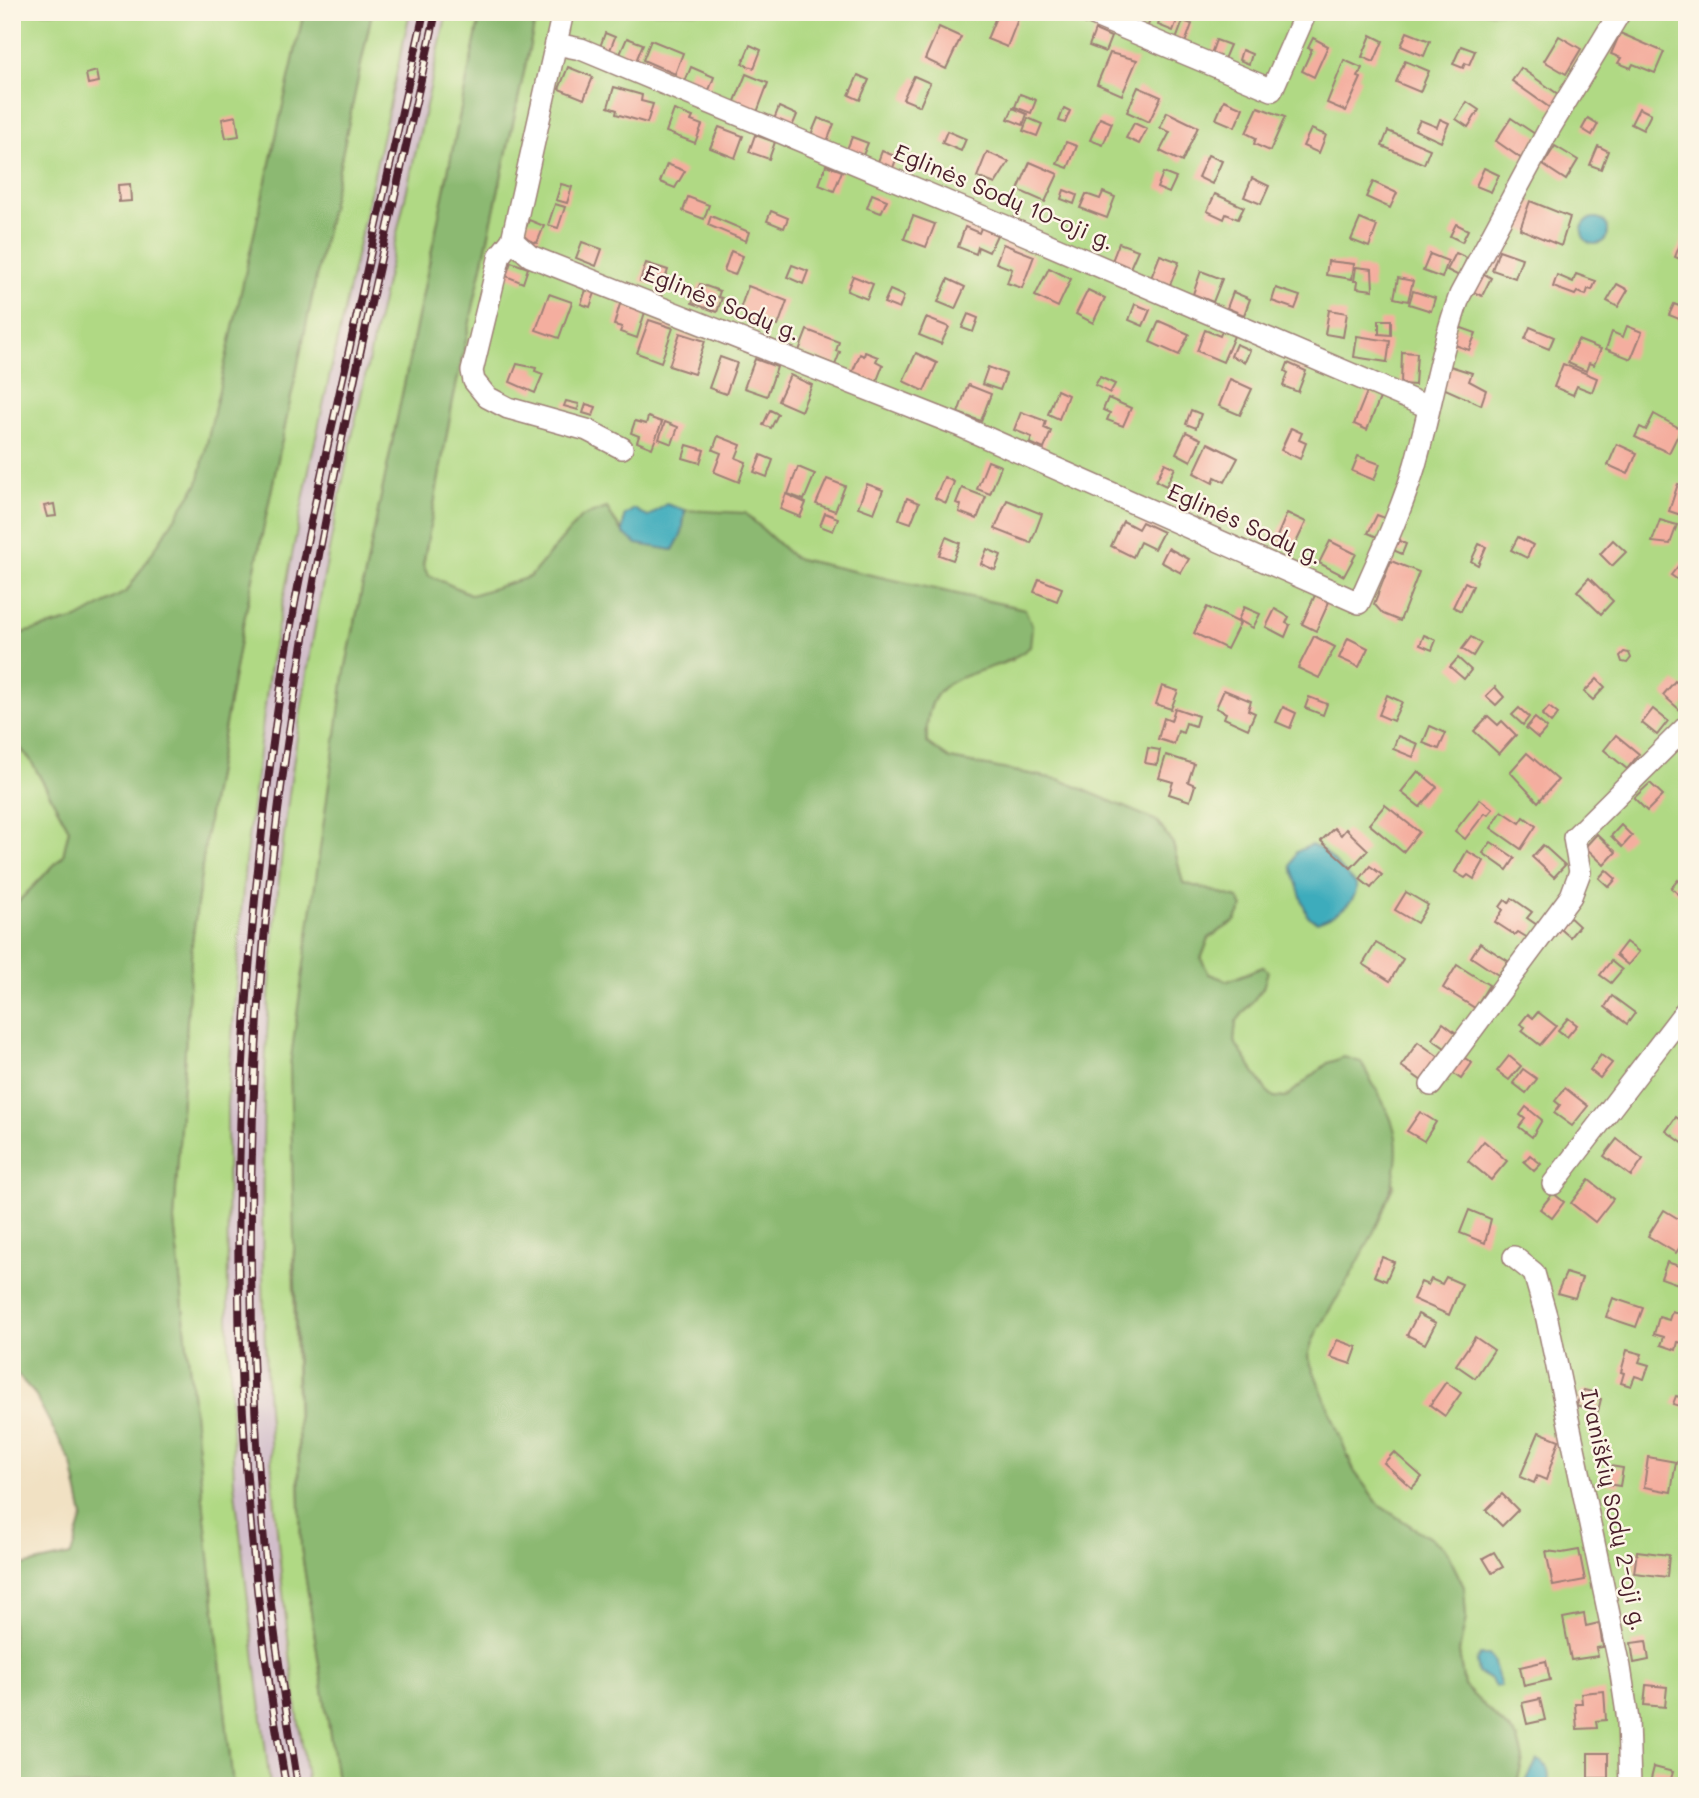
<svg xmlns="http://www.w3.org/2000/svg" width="1699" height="1798" viewBox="0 0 1699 1798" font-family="Mali,sans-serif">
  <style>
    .industrial { fill: #d1bdca }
    .green { fill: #b0d984; stroke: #7d7c58; stroke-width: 2 }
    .forest { fill: #8cb972; stroke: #6b6c4e; stroke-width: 2 }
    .water { fill: #3eacbc; stroke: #446674; stroke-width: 2 }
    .building { fill: #f4ae9f }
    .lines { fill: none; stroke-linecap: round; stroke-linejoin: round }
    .minor-casing { stroke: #9e8077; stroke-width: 24 }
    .minor { stroke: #fff; stroke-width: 21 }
    .rail-casing { stroke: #4a1f2b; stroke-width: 8 }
    .rail { stroke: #fcf5e5; stroke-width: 5; stroke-dasharray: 16; stroke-linecap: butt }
    .labels { text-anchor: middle; stroke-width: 5; stroke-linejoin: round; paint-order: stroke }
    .street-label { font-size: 23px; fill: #4a1f2b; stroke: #fcf5e5 }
  </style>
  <rect width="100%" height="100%" fill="#fcf5e5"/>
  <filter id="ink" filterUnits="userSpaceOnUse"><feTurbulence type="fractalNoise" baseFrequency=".0143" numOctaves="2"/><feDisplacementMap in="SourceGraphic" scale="14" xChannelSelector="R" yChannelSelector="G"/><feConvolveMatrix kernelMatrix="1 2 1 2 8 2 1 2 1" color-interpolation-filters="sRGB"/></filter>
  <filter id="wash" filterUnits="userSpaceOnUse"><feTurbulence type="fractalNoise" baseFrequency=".00686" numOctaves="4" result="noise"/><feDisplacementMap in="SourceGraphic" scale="28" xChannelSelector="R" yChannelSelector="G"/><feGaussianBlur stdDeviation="1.57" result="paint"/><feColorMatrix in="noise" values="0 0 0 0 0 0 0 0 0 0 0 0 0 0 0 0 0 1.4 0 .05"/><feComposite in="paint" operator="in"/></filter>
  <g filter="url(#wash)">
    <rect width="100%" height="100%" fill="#f1e1c3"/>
    <polygon class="industrial" points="410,12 447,12 347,466 308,671 280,862 264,1105 262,1305 274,1515 288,1652 308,1786 270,1786 234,1482 228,1316 227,1104 245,863 270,666 311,460"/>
    <g class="green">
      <polygon points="12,12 304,12 199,483 127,591 78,619 15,635 12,640"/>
      <polygon points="372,12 410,12 311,460 270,666 245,863 227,1104 228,1316 234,1482 270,1786 233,1786 174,1221 192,943 209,814 241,635"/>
      <path d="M447,12H481L344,676L293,1260L301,1548L338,1786H308C261,1480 247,1169 281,861C312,575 385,293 447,12Z"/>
      <path d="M537,12H1687V1786H1516L1523,1759L1518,1739L1464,1687L1459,1652L1466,1618L1464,1587L1445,1548L1380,1506L1354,1471L1308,1357L1311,1341L1351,1274L1394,1185L1328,1063L1285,1098L1274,1097L1266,1091L1234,1041L1236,1022L1263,988V967L1228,981L1209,974L1201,959L1209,938L1235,921L1238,898L1183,883L1173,844L1061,780L950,759L927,743C923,677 961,678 1013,660L1025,609L794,558L745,513C731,520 684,549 672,550C641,551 620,534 607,508L581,517L530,577L472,595L428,575L423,566L453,400Z"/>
      <polygon points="12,739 30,759 69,829 63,856 18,902 12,903"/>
    </g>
    <g class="forest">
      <polygon points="304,12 372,12 241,635 209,814 192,943 174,1221 233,1786 12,1786 12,1568 71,1555 83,1517 72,1464 34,1393 12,1369 12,903 18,902 63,856 69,829 30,759 12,739 12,640 15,635 77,619 127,591 198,483"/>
      <path d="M481,12H537L453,400L423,565L428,575L472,595L530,577L581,517L607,508C624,542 637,544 673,550L682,533L685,510L745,513L794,558L1025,609L1032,626L1030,647C982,685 922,661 927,743L950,759L1061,780L1157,821L1173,844L1183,883L1238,898L1243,907L1235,921L1209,938L1201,959L1209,974L1228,981L1263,967L1268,971L1263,988L1236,1022L1234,1041L1266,1090L1274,1097L1285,1098L1328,1063L1344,1057L1361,1062C1371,1082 1386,1103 1393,1125C1410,1176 1367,1247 1342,1290C1329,1312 1313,1332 1308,1357L1354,1471L1380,1506L1445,1548L1464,1587L1466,1618L1459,1652L1464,1686L1518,1739L1523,1759L1516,1786H338L301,1548L290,1065L344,676Z"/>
    </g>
    <g class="water">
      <circle cx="1595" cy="231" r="13"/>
      <polygon points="666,504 685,510 682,533 673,550 637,544 623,533 624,516 634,509 648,517"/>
      <path d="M1311,845L1323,850L1356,884C1359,903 1333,917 1317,922L1307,915L1291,866L1296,852Z"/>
      <polygon points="1480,1655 1489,1655 1493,1660 1501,1686 1495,1687 1491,1680 1478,1673 1476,1661"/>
      <path d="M1537,1760C1550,1764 1549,1774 1549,1786H1524Z"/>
    </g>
    <g id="blocks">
      <g class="building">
        <polygon points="998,12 1018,19 1007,47 987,39"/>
        <polygon points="1124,12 1151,12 1153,13 1147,28 1122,18"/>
        <polygon points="1162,12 1180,12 1173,31 1158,25"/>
        <polygon points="1183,21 1192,24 1185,43 1176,40"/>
        <polygon points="939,27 961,37 946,69 925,59"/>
        <polygon points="1095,30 1111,37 1105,52 1089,46"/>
        <polygon points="1407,32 1430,41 1424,56 1401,46"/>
        <polygon points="605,33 615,37 610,50 600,47"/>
        <polygon points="1620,33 1664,52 1655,73 1633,64 1631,68 1618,63 1621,58 1611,54"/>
        <polygon points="1371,35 1383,41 1374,62 1362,57"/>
        <polygon points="1559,36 1581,49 1566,74 1544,61"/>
        <polygon points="627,38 643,44 636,61 620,54"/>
        <polygon points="1313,38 1328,46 1314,77 1302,71 1312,49 1308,48"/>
        <polygon points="651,40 683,53 675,74 643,60"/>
        <polygon points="1216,40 1230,45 1224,59 1211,54"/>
        <polygon points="750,45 761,50 754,68 742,64"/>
        <polygon points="1461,46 1475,51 1469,65 1465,63 1463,68 1453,64"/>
        <polygon points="1242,50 1252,54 1249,64 1239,60"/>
        <polygon points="1110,53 1137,60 1122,95 1097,84"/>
        <polygon points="1344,60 1362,68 1358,77 1361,78 1346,111 1327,103"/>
        <polygon points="1405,61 1429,71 1420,92 1396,82"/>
        <polygon points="568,67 593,77 584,99 559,89"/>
        <polygon points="691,67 714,77 708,93 684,84"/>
        <polygon points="1521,68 1562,97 1553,110 1512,81"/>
        <polygon points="97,71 99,82 88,84 86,74"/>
        <polygon points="746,74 768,83 756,115 733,106"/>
        <polygon points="858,75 869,80 860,100 849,95"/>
        <polygon points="914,76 930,83 920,106 903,99"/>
        <polygon points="614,87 642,95 641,101 653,104 647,123 616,114 617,110 608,107"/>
        <polygon points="1138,87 1161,97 1149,122 1127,112"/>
        <polygon points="1020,94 1036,100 1031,113 1015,107"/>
        <polygon points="1224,100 1243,108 1235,127 1216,119"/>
        <polygon points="1467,102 1479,110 1468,127 1456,119"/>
        <polygon points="779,107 797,115 791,129 773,122"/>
        <polygon points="1258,107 1285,117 1270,151 1254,144 1256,138 1246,133"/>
        <polygon points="1013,108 1027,114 1023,125 1008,119"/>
        <polygon points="1064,108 1070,111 1065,123 1059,121"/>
        <polygon points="1639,108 1651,114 1643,130 1631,124"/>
        <polygon points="674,110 693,117 691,121 702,125 695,143 666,132"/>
        <polygon points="1167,112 1198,127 1182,162 1160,151 1170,132 1160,128"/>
        <polygon points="236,116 239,136 226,138 222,119"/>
        <polygon points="818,118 834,124 826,144 810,137"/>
        <polygon points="1028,118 1042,124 1037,136 1023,131"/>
        <polygon points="1100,118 1112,123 1103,145 1090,140"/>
        <polygon points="1511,118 1538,136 1522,159 1496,141"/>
        <polygon points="1588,118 1598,124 1592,135 1582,129"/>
        <polygon points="1440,119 1449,123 1441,142 1415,130 1420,120 1437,127"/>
        <polygon points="1134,123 1147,129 1139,144 1126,138"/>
        <polygon points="719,127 743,136 735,158 710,148"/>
        <polygon points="1311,129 1326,135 1319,153 1303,146"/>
        <polygon points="947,131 966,139 961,151 942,143"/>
        <polygon points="1388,131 1430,149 1424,164 1382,146"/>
        <polygon points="755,135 775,142 769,159 749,152"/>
        <polygon points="852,137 868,143 861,160 845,154"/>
        <polygon points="1066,142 1077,146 1068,168 1057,164"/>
        <polygon points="1555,146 1578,160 1566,180 1543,165"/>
        <polygon points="1598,146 1608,151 1601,169 1590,165"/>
        <polygon points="882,151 897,157 891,173 876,167"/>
        <polygon points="987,152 1009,162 995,184 977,177"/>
        <polygon points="1208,155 1222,161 1212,184 1198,177"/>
        <polygon points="1030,162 1058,174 1045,202 1018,190"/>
        <polygon points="667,164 685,171 675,188 660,182"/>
        <polygon points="826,165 842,171 834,191 819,185"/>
        <polygon points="1484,168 1499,175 1491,192 1476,186"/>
        <polygon points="1163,173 1176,178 1169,193 1157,188"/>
        <polygon points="1252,178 1269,186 1261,204 1244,197"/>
        <polygon points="1373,182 1397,193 1390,208 1366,197"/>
        <polygon points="130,184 131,201 119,202 118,185"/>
        <polygon points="561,184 572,187 567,203 556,200"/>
        <polygon points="1064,190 1077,195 1074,204 1061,199"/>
        <polygon points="1103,192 1115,197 1107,218 1080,208 1086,194 1100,199"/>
        <polygon points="872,194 887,200 881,213 867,208"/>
        <polygon points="1215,194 1244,207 1238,219 1226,214 1224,219 1207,211"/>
        <polygon points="688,197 709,205 704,219 683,211"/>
        <polygon points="1530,201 1570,217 1561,246 1520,229"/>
        <polygon points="555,204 565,207 558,228 548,225"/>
        <polygon points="771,211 788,218 784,228 767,221"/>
        <polygon points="711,216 749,232 746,241 708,225"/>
        <polygon points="913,216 935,224 926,247 904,239"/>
        <polygon points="1360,219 1377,226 1369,247 1351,240"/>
        <polygon points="529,220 544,226 537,243 522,238"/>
        <polygon points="1456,224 1468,230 1462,242 1450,236"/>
        <polygon points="965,227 979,233 981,228 997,235 989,252 978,247 976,254 958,247"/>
        <polygon points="1684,234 1687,235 1687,262 1675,257"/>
        <polygon points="582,242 602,249 596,266 576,258"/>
        <polygon points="1119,243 1138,250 1130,268 1112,261"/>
        <polygon points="1003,244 1034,256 1022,288 1007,283 1012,269 996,263"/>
        <polygon points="1499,250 1522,258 1515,278 1492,270"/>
        <polygon points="731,251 743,256 735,275 724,271"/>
        <polygon points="1456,253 1467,258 1459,276 1447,270"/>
        <polygon points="1430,254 1448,261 1442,278 1423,271"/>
        <polygon points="1160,255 1179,262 1170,285 1151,278"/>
        <polygon points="1328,261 1354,264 1352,279 1326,275"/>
        <polygon points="511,262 528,268 523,283 506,276"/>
        <polygon points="646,263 668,270 662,288 640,281"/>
        <polygon points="792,265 808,271 803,284 787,277"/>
        <polygon points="1356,267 1372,269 1373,290 1357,288 1358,281 1354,281"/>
        <polygon points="1049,268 1071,279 1058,307 1035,296"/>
        <polygon points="1201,271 1222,279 1213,302 1193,294"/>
        <polygon points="1479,271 1491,278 1482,296 1469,290"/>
        <polygon points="1576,274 1596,281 1592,290 1588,289 1586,295 1577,292 1575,295 1553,287 1557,275 1573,282"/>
        <polygon points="853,276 873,284 867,299 847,291"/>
        <polygon points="1398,278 1413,281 1408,301 1394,298"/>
        <polygon points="948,279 965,287 955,309 938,302"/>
        <polygon points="700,284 720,291 718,297 722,298 717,312 692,303"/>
        <polygon points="1617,284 1628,290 1618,307 1607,301"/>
        <polygon points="748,286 787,301 778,326 762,320 759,327 746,321 748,315 739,312"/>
        <polygon points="1276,288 1300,296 1295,309 1272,301"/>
        <polygon points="586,290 595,293 590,307 581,304"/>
        <polygon points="890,290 904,296 899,309 884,303"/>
        <polygon points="1088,290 1105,298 1093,323 1076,314"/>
        <polygon points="1413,291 1435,298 1431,311 1409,304"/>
        <polygon points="1233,292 1250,299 1244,315 1227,308"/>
        <polygon points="549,294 572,302 559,338 536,330"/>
        <polygon points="620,304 645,312 637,338 620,332 622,327 614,325"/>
        <polygon points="1135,304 1150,310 1143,326 1129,320"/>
        <polygon points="1674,304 1687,309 1684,321 1669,315"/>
        <polygon points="1329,310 1347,313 1343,337 1325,334"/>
        <polygon points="968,314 978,318 973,332 962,328"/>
        <polygon points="926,318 949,327 941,344 919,335"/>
        <polygon points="649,320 673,328 661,362 637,353"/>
        <polygon points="1379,320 1391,320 1391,335 1379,334"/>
        <polygon points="1159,321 1189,334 1179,355 1150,342"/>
        <polygon points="1456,326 1476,333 1469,350 1449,343"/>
        <polygon points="1627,326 1642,332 1631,359 1606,349 1612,332 1623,337"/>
        <polygon points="1530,327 1554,337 1549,349 1525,339"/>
        <polygon points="807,330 839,342 836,351 840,352 835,365 799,351"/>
        <polygon points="1205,330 1220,336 1222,331 1234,336 1223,362 1197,351"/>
        <polygon points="680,333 705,341 694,374 669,366"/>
        <polygon points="1357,336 1390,341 1387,362 1354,357"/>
        <polygon points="1578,340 1601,349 1594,365 1589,363 1586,371 1568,363"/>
        <polygon points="1236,344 1250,350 1245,362 1231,356"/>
        <polygon points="865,352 878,357 876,361 883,365 876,383 852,373 860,354 864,356"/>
        <polygon points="1402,352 1417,353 1415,385 1401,384"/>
        <polygon points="916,353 937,363 924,391 903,381"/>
        <polygon points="720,357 737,363 726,394 709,388"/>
        <polygon points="755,359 777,367 767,396 744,388"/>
        <polygon points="1288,363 1306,371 1298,392 1283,386 1288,373 1285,371"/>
        <polygon points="517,364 536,368 535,371 543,374 535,393 510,382"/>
        <polygon points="1563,364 1597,378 1592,392 1577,386 1573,395 1554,387"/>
        <polygon points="1450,366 1472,373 1469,381 1486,390 1481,405 1443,388"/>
        <polygon points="988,367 1006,374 1000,390 982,384"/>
        <polygon points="790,375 812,385 801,411 778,401"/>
        <polygon points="1100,377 1115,384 1110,393 1095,385"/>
        <polygon points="1230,379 1252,389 1240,415 1219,406"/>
        <polygon points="968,385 991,394 981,421 958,413"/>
        <polygon points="1057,390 1068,395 1059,419 1048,414"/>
        <polygon points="1367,392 1380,398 1367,430 1354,424"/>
        <polygon points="1108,398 1131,408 1123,426 1107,420 1110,413 1103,410"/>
        <polygon points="566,401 579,404 578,410 564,406"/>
        <polygon points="586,404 596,407 593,416 583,413"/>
        <polygon points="770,410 778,414 771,428 763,425"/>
        <polygon points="1191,410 1201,414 1196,428 1186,424"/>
        <polygon points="1021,412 1046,421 1044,428 1051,431 1044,449 1030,443 1032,437 1014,430"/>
        <polygon points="1654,414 1681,429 1669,453 1635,437 1640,427 1646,430"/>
        <polygon points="648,417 662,422 652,448 637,442 639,436 631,433 635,421 646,424"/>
        <polygon points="665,422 678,427 672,444 659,439"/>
        <polygon points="1291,428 1302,433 1299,440 1306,443 1300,459 1281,450"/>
        <polygon points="1186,432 1201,439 1191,461 1176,453"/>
        <polygon points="718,436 741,445 736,458 746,462 739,482 714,472 721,453 713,450"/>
        <polygon points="1208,443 1238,458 1225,482 1215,477 1213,483 1194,473"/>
        <polygon points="1617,444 1637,453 1628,474 1608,465"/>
        <polygon points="687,445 704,450 700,463 683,458"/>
        <polygon points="761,455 773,460 767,477 754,472"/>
        <polygon points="1358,456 1380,464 1374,480 1352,471"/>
        <polygon points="988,461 1001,466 990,494 977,489"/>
        <polygon points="1165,463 1175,468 1166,486 1156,481"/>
        <polygon points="798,467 815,474 804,500 788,494"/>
        <polygon points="944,477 954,482 946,503 935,498"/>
        <polygon points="827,479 845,486 835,511 816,504"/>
        <polygon points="867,484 883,490 874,513 858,507"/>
        <polygon points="1678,484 1687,486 1687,517 1669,511"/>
        <polygon points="962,488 986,497 977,519 959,512 961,505 956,503"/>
        <polygon points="786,494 806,503 800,517 780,509"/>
        <polygon points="907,498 919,503 911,523 899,519"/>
        <polygon points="1007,500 1042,514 1031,543 995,529"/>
        <polygon points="54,504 56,516 47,517 44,506"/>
        <polygon points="825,513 838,518 833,531 820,526"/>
        <polygon points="1287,513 1306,522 1294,547 1276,539"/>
        <polygon points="1377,515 1385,518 1377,537 1368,533"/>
        <polygon points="1660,520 1677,525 1670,544 1652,542"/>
        <polygon points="1123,521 1138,529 1142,522 1163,532 1154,549 1140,542 1133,557 1111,546"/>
        <polygon points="946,537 960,543 953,560 939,555"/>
        <polygon points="1518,537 1533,545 1527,558 1511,550"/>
        <polygon points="1395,539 1406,544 1402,554 1391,549"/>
        <polygon points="1613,540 1626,552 1612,566 1600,554"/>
        <polygon points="1330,541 1356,554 1344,576 1319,563"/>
        <polygon points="1479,544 1486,547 1478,565 1471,561"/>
        <polygon points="1168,548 1189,559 1181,573 1161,562"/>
        <polygon points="987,549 1001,555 995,570 981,564"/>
        <polygon points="1683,560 1687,570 1678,580 1671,575"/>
        <polygon points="1391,561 1419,572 1400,621 1383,614 1374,604"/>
        <polygon points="1589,578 1613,601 1601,614 1577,591"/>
        <polygon points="1039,579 1062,588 1057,601 1034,592"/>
        <polygon points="1465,582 1473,586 1461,611 1453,607"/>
        <polygon points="1315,595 1329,602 1316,631 1302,624"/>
        <polygon points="1207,607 1240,623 1227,649 1194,633"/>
        <polygon points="1244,607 1260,614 1253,628 1238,620"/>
        <polygon points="1275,609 1289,617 1286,623 1290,625 1285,637 1266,627"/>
        <polygon points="1424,635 1436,640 1432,650 1420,645"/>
        <polygon points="1314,636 1335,647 1319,678 1298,668"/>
        <polygon points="1471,637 1481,643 1473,656 1462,649"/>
        <polygon points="1348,638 1368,648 1359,667 1339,658"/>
        <polygon points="1624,652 1629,653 1631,658 1627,663 1622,662 1620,656"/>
        <polygon points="1458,658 1471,670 1464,679 1450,667"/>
        <polygon points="1597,679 1605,687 1593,700 1584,692"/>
        <polygon points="1675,681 1687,691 1687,702 1680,710 1663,695"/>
        <polygon points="1162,686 1178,691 1171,709 1156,704"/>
        <polygon points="1495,687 1504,697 1496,705 1486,696"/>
        <polygon points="1224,690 1251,701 1248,710 1255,713 1248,729 1224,718 1226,713 1216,708"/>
        <polygon points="1387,695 1402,702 1393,721 1379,715"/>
        <polygon points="1309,697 1327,704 1323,715 1305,708"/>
        <polygon points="1283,707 1296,713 1290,728 1276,722"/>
        <polygon points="1549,707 1558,714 1551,723 1542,715"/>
        <polygon points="1175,708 1198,716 1195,726 1186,723 1183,733 1178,731 1174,744 1158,739 1164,718 1171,721"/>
        <polygon points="1519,708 1529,717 1523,725 1512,715"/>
        <polygon points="1653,709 1668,721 1657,735 1642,723"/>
        <polygon points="1488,716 1498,725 1502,721 1516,735 1499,754 1474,731"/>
        <polygon points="1535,718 1547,728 1538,738 1526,728"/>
        <polygon points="1430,726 1446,733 1439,749 1423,743"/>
        <polygon points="1616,735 1639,754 1627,769 1604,750"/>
        <polygon points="1398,736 1418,744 1413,757 1393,749"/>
        <polygon points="1148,748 1160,750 1157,765 1145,763"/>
        <polygon points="1527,753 1558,780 1538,802 1510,772"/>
        <polygon points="1166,755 1194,764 1188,782 1195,785 1190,801 1169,794 1173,782 1159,778"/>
        <polygon points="1418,771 1437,787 1420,807 1401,792"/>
        <polygon points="1650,783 1663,795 1647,811 1634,798"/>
        <polygon points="1480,799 1493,809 1488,815 1485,813 1465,839 1455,831"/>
        <polygon points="1385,805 1419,832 1403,852 1369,824"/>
        <polygon points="1502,811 1520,823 1524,817 1536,826 1521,849 1491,828"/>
        <polygon points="1621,825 1632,836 1622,847 1611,836"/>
        <polygon points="1334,828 1341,835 1346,829 1368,850 1351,868 1321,841"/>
        <polygon points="1597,834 1616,852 1604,865 1585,847"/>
        <polygon points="1491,842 1515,858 1507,870 1483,853"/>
        <polygon points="1543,845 1565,865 1554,877 1532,857"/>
        <polygon points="1467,851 1484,861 1474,879 1468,875 1465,878 1455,872"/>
        <polygon points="1370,866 1382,875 1371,888 1360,879"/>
        <polygon points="1606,870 1616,879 1609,887 1599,878"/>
        <polygon points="1678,880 1687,888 1687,901 1671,888"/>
        <polygon points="1406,892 1428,905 1417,923 1395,910"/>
        <polygon points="1512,898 1532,912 1527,918 1537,925 1528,938 1518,932 1515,935 1495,922 1503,910 1500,907 1505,900 1509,903"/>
        <polygon points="1566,914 1579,926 1570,937 1556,925"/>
        <polygon points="1626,942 1639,952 1628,965 1616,955"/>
        <polygon points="1376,943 1403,959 1390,981 1363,964"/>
        <polygon points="1480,943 1508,961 1498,975 1471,957"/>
        <polygon points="1611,961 1622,970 1611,983 1600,975"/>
        <polygon points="1457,965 1489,985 1475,1008 1443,988"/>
        <polygon points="1612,996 1635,1013 1627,1024 1605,1007"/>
        <polygon points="1538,1012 1556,1026 1540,1045 1522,1031 1525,1027 1520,1024 1528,1014 1533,1018"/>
        <polygon points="1568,1018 1577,1025 1567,1037 1558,1030"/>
        <polygon points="1443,1023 1456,1033 1445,1048 1432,1039"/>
        <polygon points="1418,1042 1439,1057 1422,1081 1401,1066"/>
        <polygon points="1459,1054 1472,1063 1461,1079 1448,1070"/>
        <polygon points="1601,1055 1612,1063 1600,1078 1590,1070"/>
        <polygon points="1509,1056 1521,1066 1509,1080 1497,1071"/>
        <polygon points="1523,1069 1537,1079 1526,1093 1513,1083"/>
        <polygon points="1565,1088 1588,1106 1572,1126 1554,1113 1560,1105 1555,1101"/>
        <polygon points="1526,1107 1542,1120 1532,1137 1519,1127 1525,1119 1520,1115"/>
        <polygon points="1420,1112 1436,1122 1424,1141 1407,1131"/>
        <polygon points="1676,1117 1687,1125 1684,1144 1666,1131"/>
        <polygon points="1617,1139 1643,1159 1631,1176 1604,1156"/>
        <polygon points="1484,1141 1507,1161 1491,1180 1468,1161"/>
        <polygon points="1530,1155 1541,1164 1534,1171 1524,1162"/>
        <polygon points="1589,1180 1613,1199 1595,1222 1571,1203"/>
        <polygon points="1553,1193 1564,1202 1552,1218 1540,1209"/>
        <polygon points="1469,1210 1491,1219 1485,1243 1460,1233"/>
        <polygon points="1664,1210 1687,1224 1687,1236 1676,1253 1648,1236"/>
        <polygon points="1382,1257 1394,1262 1386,1281 1374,1276"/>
        <polygon points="1667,1262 1685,1268 1678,1284 1661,1278"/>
        <polygon points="1566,1273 1582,1278 1575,1298 1557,1293"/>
        <polygon points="1446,1277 1462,1284 1449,1315 1413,1299 1421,1282 1428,1285 1431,1279 1442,1284"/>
        <polygon points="1613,1298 1643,1308 1636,1327 1606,1317"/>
        <polygon points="1672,1311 1687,1316 1687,1344 1678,1342 1676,1350 1661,1345 1664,1337 1654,1334 1659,1317 1669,1320"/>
        <polygon points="1418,1314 1436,1323 1425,1344 1407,1335"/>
        <polygon points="1475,1337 1494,1350 1475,1378 1456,1365"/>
        <polygon points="1337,1340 1357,1347 1351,1364 1330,1357"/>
        <polygon points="1627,1350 1642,1354 1639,1362 1649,1365 1644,1379 1635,1376 1631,1386 1621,1383 1624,1373 1621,1372"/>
        <polygon points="1446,1382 1461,1393 1445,1416 1430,1405"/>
        <polygon points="1584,1390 1596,1393 1594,1397 1601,1399 1598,1411 1576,1405"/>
        <polygon points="1676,1396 1687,1399 1687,1408 1673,1404"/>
        <polygon points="1539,1432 1559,1440 1546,1480 1537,1476 1534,1483 1520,1477"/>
        <polygon points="1394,1452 1422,1477 1412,1488 1384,1463"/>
        <polygon points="1648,1457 1676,1462 1671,1492 1644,1487"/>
        <polygon points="1610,1466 1623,1468 1620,1486 1607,1484"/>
        <polygon points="1502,1494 1518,1510 1502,1526 1486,1510"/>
        <polygon points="1579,1550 1585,1580 1553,1586 1546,1551 1562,1553"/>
        <polygon points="1637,1551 1669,1555 1667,1577 1634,1573"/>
        <polygon points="1494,1552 1503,1567 1492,1573 1483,1558"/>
        <polygon points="1584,1614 1586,1626 1599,1623 1603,1647 1596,1648 1598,1656 1571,1660 1563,1618"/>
        <polygon points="1646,1641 1649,1660 1634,1663 1631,1643"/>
        <polygon points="1546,1661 1550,1680 1524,1686 1520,1667"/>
        <polygon points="1646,1685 1667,1687 1665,1707 1644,1705"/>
        <polygon points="1604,1691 1606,1720 1596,1721 1597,1728 1577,1729 1575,1703 1582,1703 1581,1693"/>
        <polygon points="1540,1699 1545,1720 1527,1724 1522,1703"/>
        <rect x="1588" y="1753" width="20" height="25"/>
        <polygon points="1654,1767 1673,1772 1671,1779 1678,1780 1677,1786 1650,1783"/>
      </g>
    </g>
  </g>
  <g filter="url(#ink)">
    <use href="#blocks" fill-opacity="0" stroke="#9e8077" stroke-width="2"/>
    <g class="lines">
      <g class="minor-casing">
        <g id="minor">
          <polyline points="563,12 512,240 500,255 472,371 474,381 487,397 508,408 587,430 622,448"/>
          <polyline points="1086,12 1272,90 1306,12"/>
          <polyline points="556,44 581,49 1017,231 1428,407"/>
          <path d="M512,240L530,256L958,425L1359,603C1379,558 1401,512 1415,465C1431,408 1440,350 1460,295L1548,131L1620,12"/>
          <polyline points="1431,1085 1571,896 1580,872 1574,838 1687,726"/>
          <polyline points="1553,1184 1687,1009"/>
          <polyline points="1514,1257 1534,1273 1547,1319 1620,1667 1628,1720 1630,1786"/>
        </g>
      </g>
      <use href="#minor" class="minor"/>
      <g class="rail-casing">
        <g id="rail">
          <path d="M286,1786C219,1420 227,1040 283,673C299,570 323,466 346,364C372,247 398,130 424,12"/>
          <path d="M298,1786C284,1697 269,1608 262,1518C245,1301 247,1078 272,861C304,575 374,293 436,12"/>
        </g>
      </g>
      <use href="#rail" class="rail"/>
    </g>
  </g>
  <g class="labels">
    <g class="street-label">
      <text transform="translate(1004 197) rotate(23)" y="8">Eglinės Sodų 10-oji g.</text>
      <text transform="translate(722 303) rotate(22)" y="8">Eglinės Sodų g.</text>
      <text transform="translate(1245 524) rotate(24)" y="8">Eglinės Sodų g.</text>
      <text transform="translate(1614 1510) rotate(78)" y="8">Ivaniškių Sodų 2-oji g.</text>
    </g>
  </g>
  <rect width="1699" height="1798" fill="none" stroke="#fcf5e5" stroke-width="42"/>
</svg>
